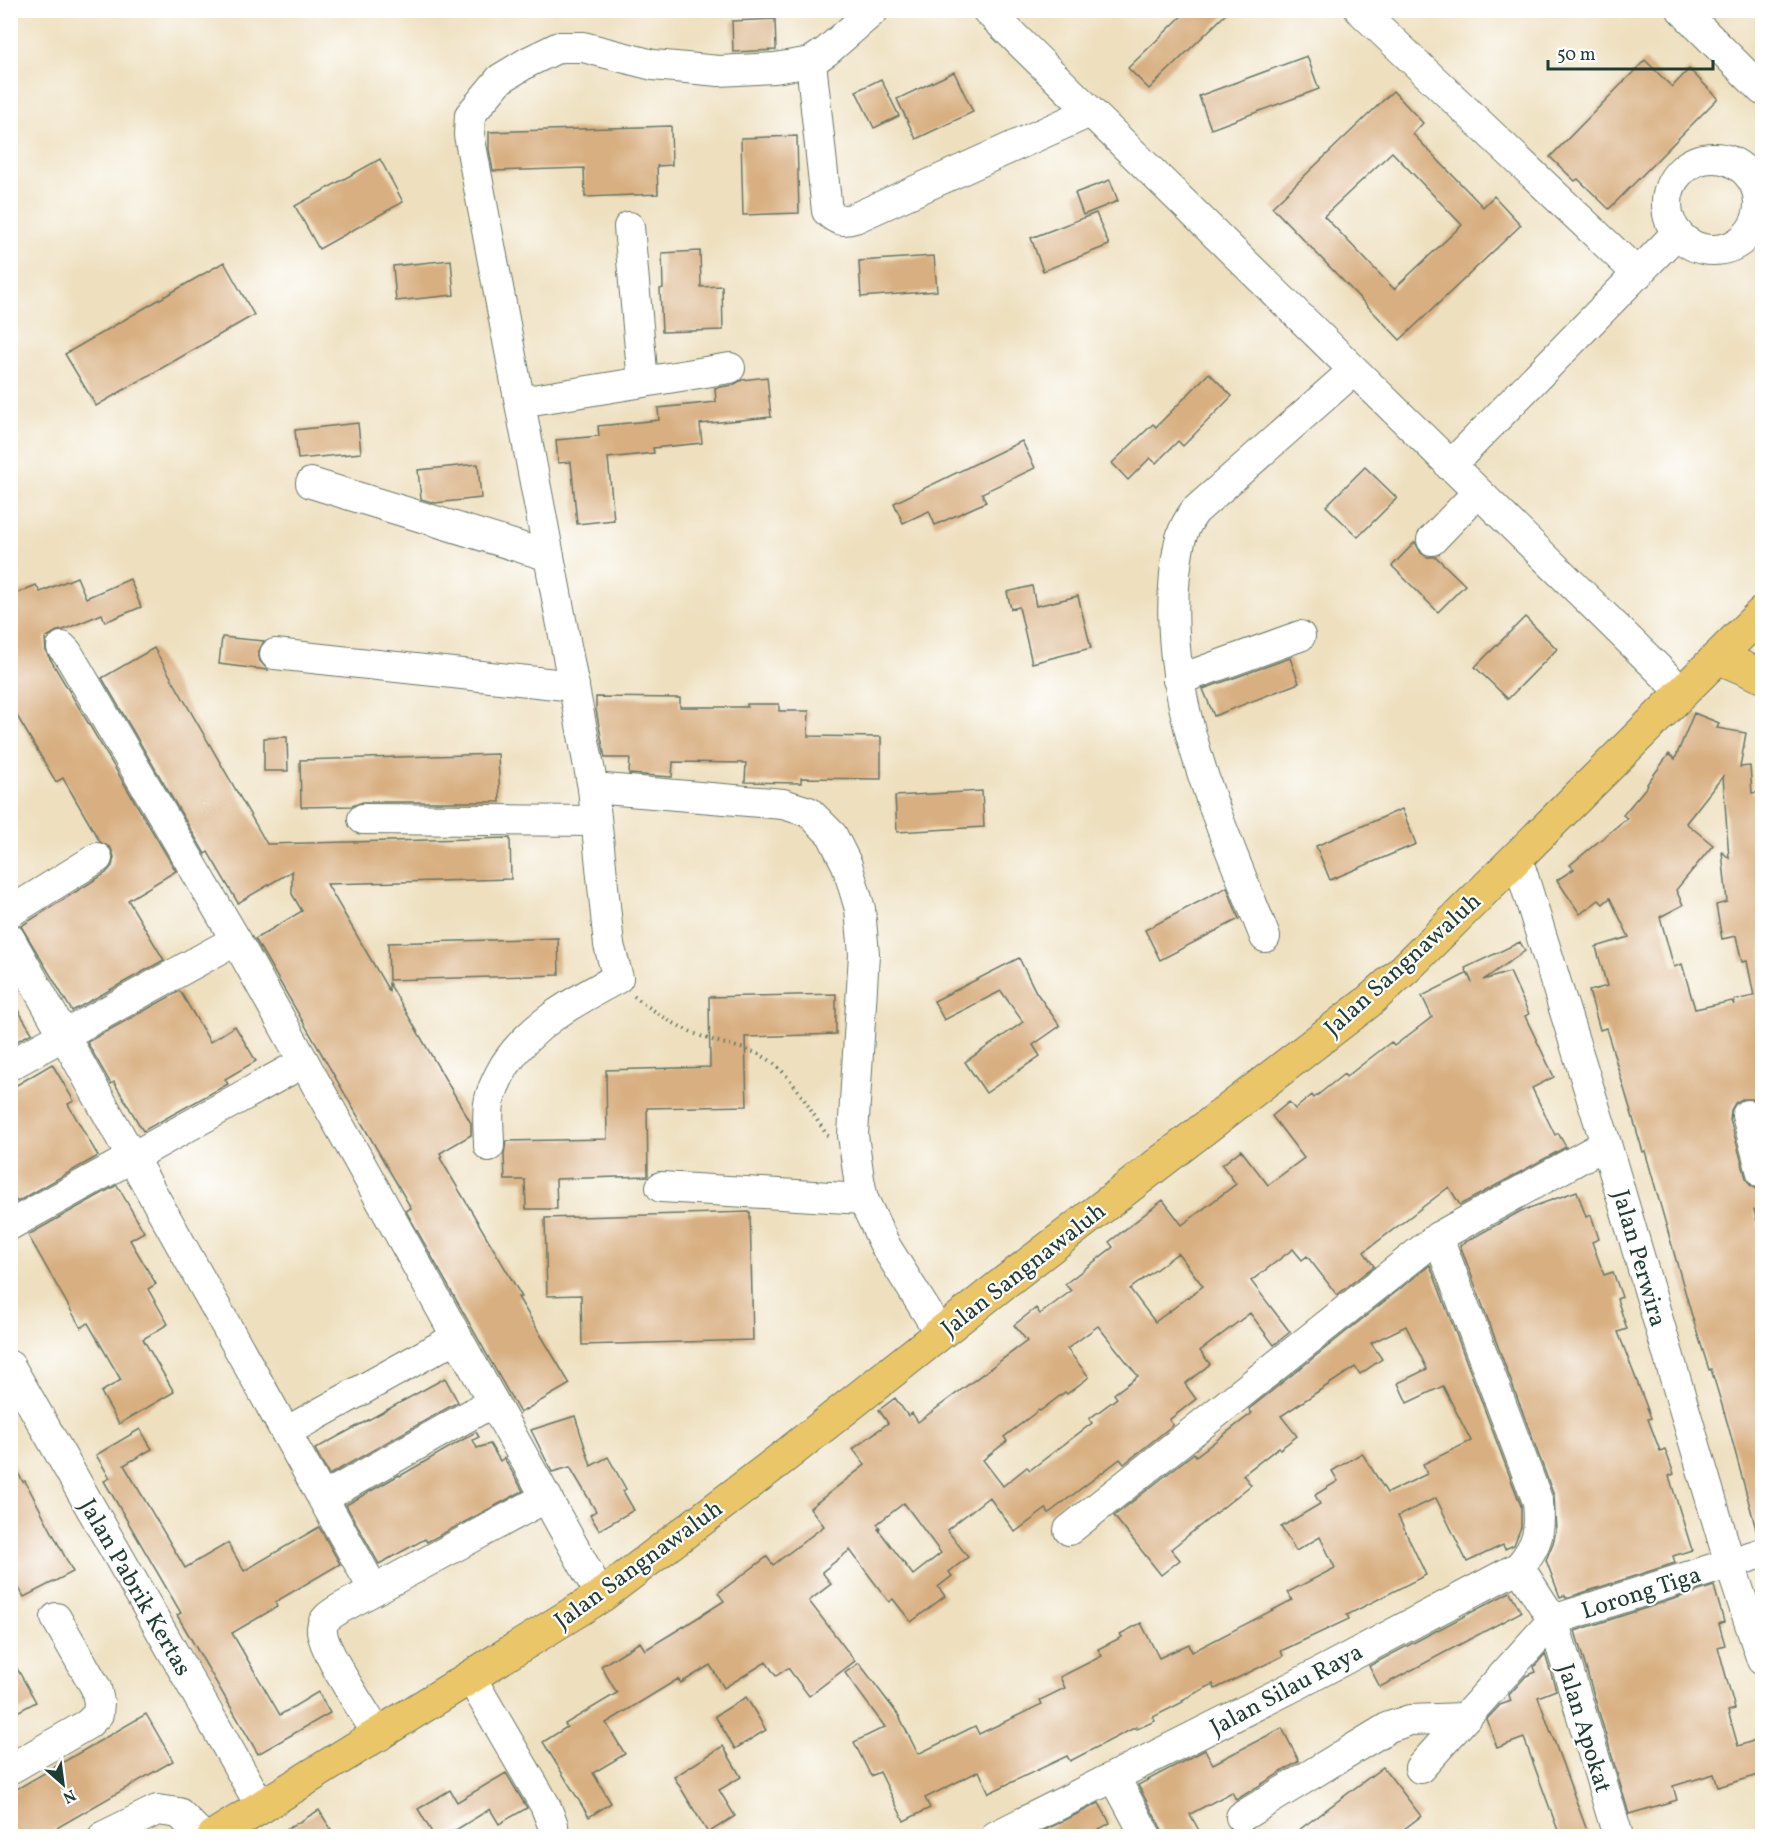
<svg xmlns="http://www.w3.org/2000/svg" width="1773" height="1847" viewBox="0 0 1773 1847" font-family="Vollkorn,serif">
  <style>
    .building { fill: #d8af80; fill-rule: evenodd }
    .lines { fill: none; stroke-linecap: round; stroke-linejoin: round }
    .minor-casing { stroke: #677665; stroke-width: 32 }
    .major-casing { stroke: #677665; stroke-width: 35 }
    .path { stroke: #677665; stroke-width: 4; stroke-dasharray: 1.5 4.5; stroke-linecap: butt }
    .minor { stroke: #fff; stroke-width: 30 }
    .major { stroke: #ebc669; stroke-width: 33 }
    .labels { text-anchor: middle; stroke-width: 4.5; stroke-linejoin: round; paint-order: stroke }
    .street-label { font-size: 24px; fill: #1f3d34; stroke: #fff }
  </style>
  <rect width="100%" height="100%" fill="#fff"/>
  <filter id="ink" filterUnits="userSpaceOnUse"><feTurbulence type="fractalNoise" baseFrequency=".0167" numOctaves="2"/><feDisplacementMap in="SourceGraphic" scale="12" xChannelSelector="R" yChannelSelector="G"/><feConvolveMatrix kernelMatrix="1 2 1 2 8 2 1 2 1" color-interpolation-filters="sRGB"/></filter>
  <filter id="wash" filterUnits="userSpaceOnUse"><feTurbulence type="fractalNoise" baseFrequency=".008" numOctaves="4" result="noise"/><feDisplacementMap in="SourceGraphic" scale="24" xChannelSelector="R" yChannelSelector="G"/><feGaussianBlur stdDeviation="1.35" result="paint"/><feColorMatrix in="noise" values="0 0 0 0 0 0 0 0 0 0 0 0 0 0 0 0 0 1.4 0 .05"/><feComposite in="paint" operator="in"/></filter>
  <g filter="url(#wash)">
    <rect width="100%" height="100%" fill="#eee0bf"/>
    <g id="blocks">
      <g class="building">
        <polygon points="1188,10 1230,10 1149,89 1128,68"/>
        <polygon points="775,19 776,50 733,52 732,21"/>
        <polygon points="1307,56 1319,89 1211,129 1199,96"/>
        <polygon points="1645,60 1672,87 1689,69 1718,98 1609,209 1578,179 1575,181 1550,157"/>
        <polygon points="954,72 973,112 916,139 897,99"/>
        <polygon points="881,79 899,116 874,128 856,91"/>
        <path d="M1393,91L1423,123L1413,134L1483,207L1494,196L1521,225L1400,340L1272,207ZM1392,152L1462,225L1394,289L1324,216Z"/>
        <polygon points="671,126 672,165 657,166 658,194 585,197 584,168 493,171 489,149 489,132"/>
        <polygon points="797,136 799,213 743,215 741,138"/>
        <polygon points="380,159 403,202 319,249 295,206"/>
        <polygon points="1110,180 1118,201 1083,215 1075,193"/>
        <polygon points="1096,213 1109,245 1043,271 1031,238"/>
        <polygon points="700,251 701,287 722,286 723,330 662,332 660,289 663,288 662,253"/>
        <polygon points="934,256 937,291 861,297 859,261"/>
        <polygon points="451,260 454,295 396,301 393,266"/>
        <polygon points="224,262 254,315 96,406 65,354"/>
        <polygon points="1209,373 1232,396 1183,446 1178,441 1156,463 1150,458 1128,480 1112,463 1153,424 1156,427"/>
        <polygon points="767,377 771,417 700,424 702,443 653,448 654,453 608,458 614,520 577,524 571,462 558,463 556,440 599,436 598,426 659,420 658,408 716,402 715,388 733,385 742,380"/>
        <polygon points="358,423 361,453 298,459 295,430"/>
        <polygon points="1022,441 1035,468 982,493 986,502 935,525 929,511 903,523 894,503"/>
        <polygon points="478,464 481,498 435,503 421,499 418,470"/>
        <polygon points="1365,467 1397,498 1358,537 1326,506"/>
        <polygon points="1415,542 1421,553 1427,557 1436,557 1465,585 1438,612 1392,566"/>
        <polygon points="77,577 86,598 130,579 141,607 105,622 102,614 63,630 57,631 45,638 46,652 176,871 128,900 164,960 72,1011 21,926 106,873 112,866 114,857 111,848 100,842 63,778 56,782 10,704 10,596 36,585 40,592"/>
        <polygon points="1032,586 1036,606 1078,596 1091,648 1032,663 1019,607 1011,609 1007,592"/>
        <polygon points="1525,617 1557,649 1508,699 1475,667"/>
        <polygon points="222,637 264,641 258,653 260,661 268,670 219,664"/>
        <polygon points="154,648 267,844 510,838 511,879 327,884 389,991 389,983 471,1123 471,1135 440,1153 442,1157 440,1158 522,1297 518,1297 570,1384 520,1413 406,1211 411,1208 255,939 302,911 292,894 292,871 238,903 208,852 205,854 102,678"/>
        <polygon points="1290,658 1299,683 1214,716 1203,689"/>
        <polygon points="596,697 680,698 680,707 747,707 747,704 779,704 779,711 809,711 808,736 881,737 881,779 801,778 801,783 745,782 746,763 673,762 672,777 629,774 630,758 605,758 596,710"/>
        <path d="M1694,713L1719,723L1717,728L1746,733L1740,767L1750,766L1752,793L1762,792V1108L1759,1103L1752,1099H1742L1735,1103L1731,1110L1730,1119L1746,1178L1750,1185L1757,1189L1762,1190V1209L1754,1210L1762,1240V1532L1757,1533L1728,1425L1711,1369L1709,1370L1692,1316L1645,1151L1643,1152L1606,1028L1600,1030L1589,991L1607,986L1596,947L1629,937L1610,898L1603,904L1599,900L1580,914L1557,880L1574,869L1570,865L1627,818L1623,815L1648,785L1647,784L1669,754L1675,759ZM1723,776L1729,858L1722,852L1727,902L1716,905L1722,939L1736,936L1742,962L1747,961L1754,996L1734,1000V1005L1732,1001L1695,1009L1682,964L1674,967L1660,917L1683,905L1676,890L1713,845L1686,823Z"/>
        <polygon points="287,737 288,771 264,771 264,738"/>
        <polygon points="498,754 500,802 363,802 352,806 301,807 300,760"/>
        <polygon points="982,791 984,827 897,832 895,796"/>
        <polygon points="1402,809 1416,844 1330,880 1316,846"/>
        <polygon points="1227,887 1239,919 1160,960 1145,930"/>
        <polygon points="558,938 559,975 389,980 388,943"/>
        <path d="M1520,942L1525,951L1483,980L1510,972L1529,1014L1525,1016L1554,1077L1532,1088L1555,1135L1558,1133L1566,1147L1460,1205L1449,1187L1364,1252L1374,1266L1337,1295L1307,1256L1302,1260L1293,1249L1251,1281L1290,1332L1274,1345L1250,1313L1200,1351L1210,1364L1185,1384L1196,1399L1169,1420L1173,1425L1124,1464L1120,1459L1049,1513L1046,1509L1015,1532L989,1497L947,1530L968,1557L949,1572L952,1576L938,1587L945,1596L911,1622L893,1599L889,1602L850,1550L822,1572L831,1584L809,1601L855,1661L809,1696L788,1668L776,1676L766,1662L724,1688L710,1665L681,1683L678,1679L606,1723L625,1754L593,1773L611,1803L589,1817L543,1742L567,1727L565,1724L617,1693L601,1666L640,1642L645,1650L694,1620L724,1601L718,1593L767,1557L773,1565L824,1526L810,1508L865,1465L853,1449L888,1423L879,1410L895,1398L908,1416L912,1413L918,1422L1027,1341L1014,1325L1036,1308L1040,1314L1071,1291L1065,1284L1113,1247L1109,1242L1163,1200L1182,1225L1236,1184L1222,1165L1241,1150L1268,1185L1304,1158L1272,1116L1289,1102L1295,1109L1312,1095L1314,1098L1344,1074L1346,1077L1391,1042L1394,1046L1432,1017L1422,996L1468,973L1472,983L1465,968ZM1178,1253L1203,1286L1155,1322L1130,1289ZM1098,1326L1138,1376L1114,1394L1117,1398L1089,1419L1092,1423L1030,1470L1027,1467L1003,1486L983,1460L1007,1441L1004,1437L1039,1410L1040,1411L1065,1392L1067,1394L1089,1377L1067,1349ZM904,1503L941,1553L913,1575L878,1529L880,1528L877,1524Z"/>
        <polygon points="1019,958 1036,992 1060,1026 1033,1045 1040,1056 986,1093 965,1062 1023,1022 1001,991 944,1020 934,1001"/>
        <polygon points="180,991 210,1042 235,1026 256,1061 225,1079 228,1084 143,1131 114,1082 111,1084 87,1042"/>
        <polygon points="836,994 836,1034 745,1037 747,1106 647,1108 648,1176 556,1179 557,1209 526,1209 525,1180 505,1180 504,1154 506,1141 607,1139 606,1070 710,1067 709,997"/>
        <polygon points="10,997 32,1033 10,1045"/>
        <polygon points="52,1064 74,1101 68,1104 98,1156 17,1202 10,1191 10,1089"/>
        <polygon points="117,1185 144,1232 130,1240 156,1284 148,1289 168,1324 143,1339 174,1392 119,1424 101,1392 121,1380 88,1323 81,1328 28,1235"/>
        <polygon points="1577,1191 1586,1217 1591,1215 1599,1239 1592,1242 1604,1275 1613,1272 1622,1297 1617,1299 1627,1329 1618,1332 1651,1418 1648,1419 1660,1451 1665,1449 1674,1474 1669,1476 1692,1550 1673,1556 1675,1563 1566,1598 1565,1595 1560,1597 1546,1560 1553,1543 1556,1531 1554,1496 1460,1245 1521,1211"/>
        <polygon points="750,1212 753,1340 582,1345 581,1295 547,1296 545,1218"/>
        <polygon points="1430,1265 1521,1506 1521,1527 1514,1545 1505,1549 1503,1545 1467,1562 1436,1498 1398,1516 1426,1575 1347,1615 1349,1619 1281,1651 1283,1656 1215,1689 1213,1684 1182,1700 1183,1702 1153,1717 1155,1721 1137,1729 1136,1727 1070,1761 1067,1756 989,1793 979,1771 925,1798 930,1808 904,1821 880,1772 871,1776 854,1742 885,1727 845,1673 859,1663 899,1716 918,1754 975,1726 979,1734 1042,1704 1040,1700 1065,1688 1060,1677 1102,1656 1098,1649 1122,1637 1120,1634 1141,1623 1159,1658 1189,1644 1192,1652 1292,1600 1288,1592 1335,1568 1320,1537 1296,1551 1281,1527 1320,1504 1315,1495 1338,1481 1332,1471 1362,1453 1387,1493 1427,1474 1423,1464 1471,1441 1443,1386 1407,1403 1398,1383 1427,1369 1406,1326 1371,1343 1382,1359 1360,1374 1355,1367 1281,1416 1297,1436 1280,1449 1279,1447 1243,1475 1251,1485 1171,1549 1180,1560 1161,1575 1114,1516 1194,1453 1196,1456 1252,1413 1249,1409"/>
        <polygon points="445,1378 458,1402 329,1475 315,1449"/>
        <polygon points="575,1416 591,1466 608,1457 626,1489 623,1491 634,1510 599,1530 590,1515 596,1511 570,1467 552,1472 531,1430"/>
        <polygon points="140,1429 152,1449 124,1465 185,1568 228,1543 244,1571 319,1527 340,1564 275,1602 277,1607 232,1633 280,1715 318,1692 330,1713 258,1754 177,1615 181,1613 104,1481 110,1478 96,1455"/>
        <polygon points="476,1432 479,1437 473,1440 477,1448 490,1444 500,1461 504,1458 523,1491 427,1542 425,1539 379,1564 346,1505 399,1475 400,1476"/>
        <polygon points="10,1458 23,1482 25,1481 73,1572 24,1597 10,1572"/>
        <polygon points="1714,1586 1724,1622 1719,1624 1725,1645 1718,1647 1735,1709 1728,1711 1738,1746 1756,1740 1762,1763 1762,1774 1718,1787 1714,1774 1673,1786 1677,1800 1629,1814 1575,1631"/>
        <polygon points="1510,1592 1521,1612 1380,1687 1369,1666"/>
        <polygon points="1545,1654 1556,1690 1538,1697 1589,1836 1560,1836 1524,1738 1497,1748 1487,1719 1500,1705 1511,1701 1509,1695 1526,1676 1536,1672 1534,1667"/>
        <polygon points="10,1656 36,1702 10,1716"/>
        <polygon points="746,1697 766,1730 735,1749 715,1716"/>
        <polygon points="146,1714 173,1761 43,1836 10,1836 10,1793"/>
        <polygon points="1282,1728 1299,1761 1236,1800 1232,1792 1190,1814 1202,1836 1163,1836 1161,1828 1138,1785 1205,1750 1213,1764"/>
        <polygon points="723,1746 741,1777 719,1790 735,1816 708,1833 674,1777"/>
        <polygon points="1383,1767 1421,1816 1395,1836 1291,1836"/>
        <polygon points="506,1773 527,1808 499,1824 490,1809 446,1836 434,1836 418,1809 450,1790 457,1802"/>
        <polygon points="1099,1803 1110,1823 1099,1829 1103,1836 1033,1836"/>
        <polygon points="319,1810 335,1836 276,1836"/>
      </g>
    </g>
  </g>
  <g filter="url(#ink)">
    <use href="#blocks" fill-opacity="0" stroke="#677665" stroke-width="1.5"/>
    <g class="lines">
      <g class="minor-casing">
        <g id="minor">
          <polyline points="987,10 1682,692"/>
          <polyline points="1360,10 1638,274"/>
          <polyline points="1682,10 1762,90"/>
          <path d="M811,62L827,211C836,220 842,222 855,218L1090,112"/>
          <circle cx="1713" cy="204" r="46"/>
          <polyline points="629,227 643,382"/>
          <polyline points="520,402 730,368"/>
          <polyline points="1450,466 1677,233"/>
          <polyline points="311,483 549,556"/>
          <polyline points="1432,540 1477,493"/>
          <polyline points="62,647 67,652 236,940 601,1596"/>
          <polyline points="275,654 574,686"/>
          <polyline points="1178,680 1300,636"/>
          <polyline points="593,788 783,804 809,812 832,835 847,865 860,909 864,954 853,1135 859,1179 863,1199 886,1247 940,1333"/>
          <polyline points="363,819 596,821"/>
          <polyline points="1517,857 1606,1144 1730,1564 1762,1660"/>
          <polyline points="10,912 97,858"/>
          <path d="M1265,937C1220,821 1162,702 1175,574C1178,549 1179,532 1195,511L1353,371"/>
          <polyline points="10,939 374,1590"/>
          <polyline points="10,1065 236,940"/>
          <polyline points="1747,1115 1762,1173"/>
          <path d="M489,1146C489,1132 487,1117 489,1104C491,1090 498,1077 505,1065C533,1023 575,1001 618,978L609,945L593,788L469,135L470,115L500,79L528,62L559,47H583L653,65L719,71L775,68L811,62L827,51L874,10"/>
          <polyline points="661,1187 863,1199"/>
          <polyline points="10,1225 304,1062"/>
          <path d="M1438,1237L1538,1502C1541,1531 1538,1545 1519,1567"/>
          <polyline points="10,1366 262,1808"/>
          <polyline points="286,1432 457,1337"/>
          <polyline points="323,1498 493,1402"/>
          <polyline points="1069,1530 1438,1237 1606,1144"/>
          <polyline points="471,1678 545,1805 553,1825 554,1836"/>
          <path d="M379,1736C367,1716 320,1648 322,1628C323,1618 333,1613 341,1608L547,1497"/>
          <polyline points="1420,1768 1553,1620 1762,1553"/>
          <polyline points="10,1769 88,1724 98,1714 99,1702 96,1688 56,1618"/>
          <polyline points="1115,1778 1146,1836"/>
          <polyline points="1241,1817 1389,1727 1410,1720 1463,1718"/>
          <polyline points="104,1836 157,1810 179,1813 202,1836"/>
          <polyline points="996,1836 1298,1684 1519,1567 1553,1620 1618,1836"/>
        </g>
      </g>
      <g class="major-casing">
        <g id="major">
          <polyline points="1718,657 1762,676"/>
          <polyline points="214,1836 601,1596 785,1456 1000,1286 1367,1003 1406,968 1762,613"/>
        </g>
      </g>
      <path class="path" d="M634,996C657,1014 682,1030 709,1039C729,1046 751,1048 769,1060C795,1078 810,1112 828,1136"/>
      <use href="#minor" class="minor"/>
      <use href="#major" class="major"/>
    </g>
  </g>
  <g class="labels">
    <g class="street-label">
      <text transform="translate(1402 964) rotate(-42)" y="8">Jalan Sangnawaluh</text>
      <text transform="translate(1640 1258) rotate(74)" y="8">Jalan Perwira</text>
      <text transform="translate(1023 1269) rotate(-38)" y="8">Jalan Sangnawaluh</text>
      <text transform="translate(638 1564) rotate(-36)" y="8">Jalan Sangnawaluh</text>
      <text transform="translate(136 1587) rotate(60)" y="8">Jalan Pabrik Kertas</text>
      <text transform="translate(1641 1592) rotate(-18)" y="8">Lorong Tiga</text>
      <text transform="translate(1286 1689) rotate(-28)" y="8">Jalan Silau Raya</text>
      <text transform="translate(1585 1728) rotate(73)" y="8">Jalan Apokat</text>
    </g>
  </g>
  <rect width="1773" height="1847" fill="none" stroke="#fff" stroke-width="36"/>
  <g transform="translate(63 1784) rotate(152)" stroke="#ffffff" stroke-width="4.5" paint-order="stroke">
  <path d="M0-4.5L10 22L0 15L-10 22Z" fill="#1f3d34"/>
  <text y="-9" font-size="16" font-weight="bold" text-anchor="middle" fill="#1f3d34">N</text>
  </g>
  <path d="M1548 60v9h165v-9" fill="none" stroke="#1f3d34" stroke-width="3"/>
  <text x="1557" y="60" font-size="18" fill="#1f3d34" stroke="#ffffff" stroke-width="4.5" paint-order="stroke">50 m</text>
</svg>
